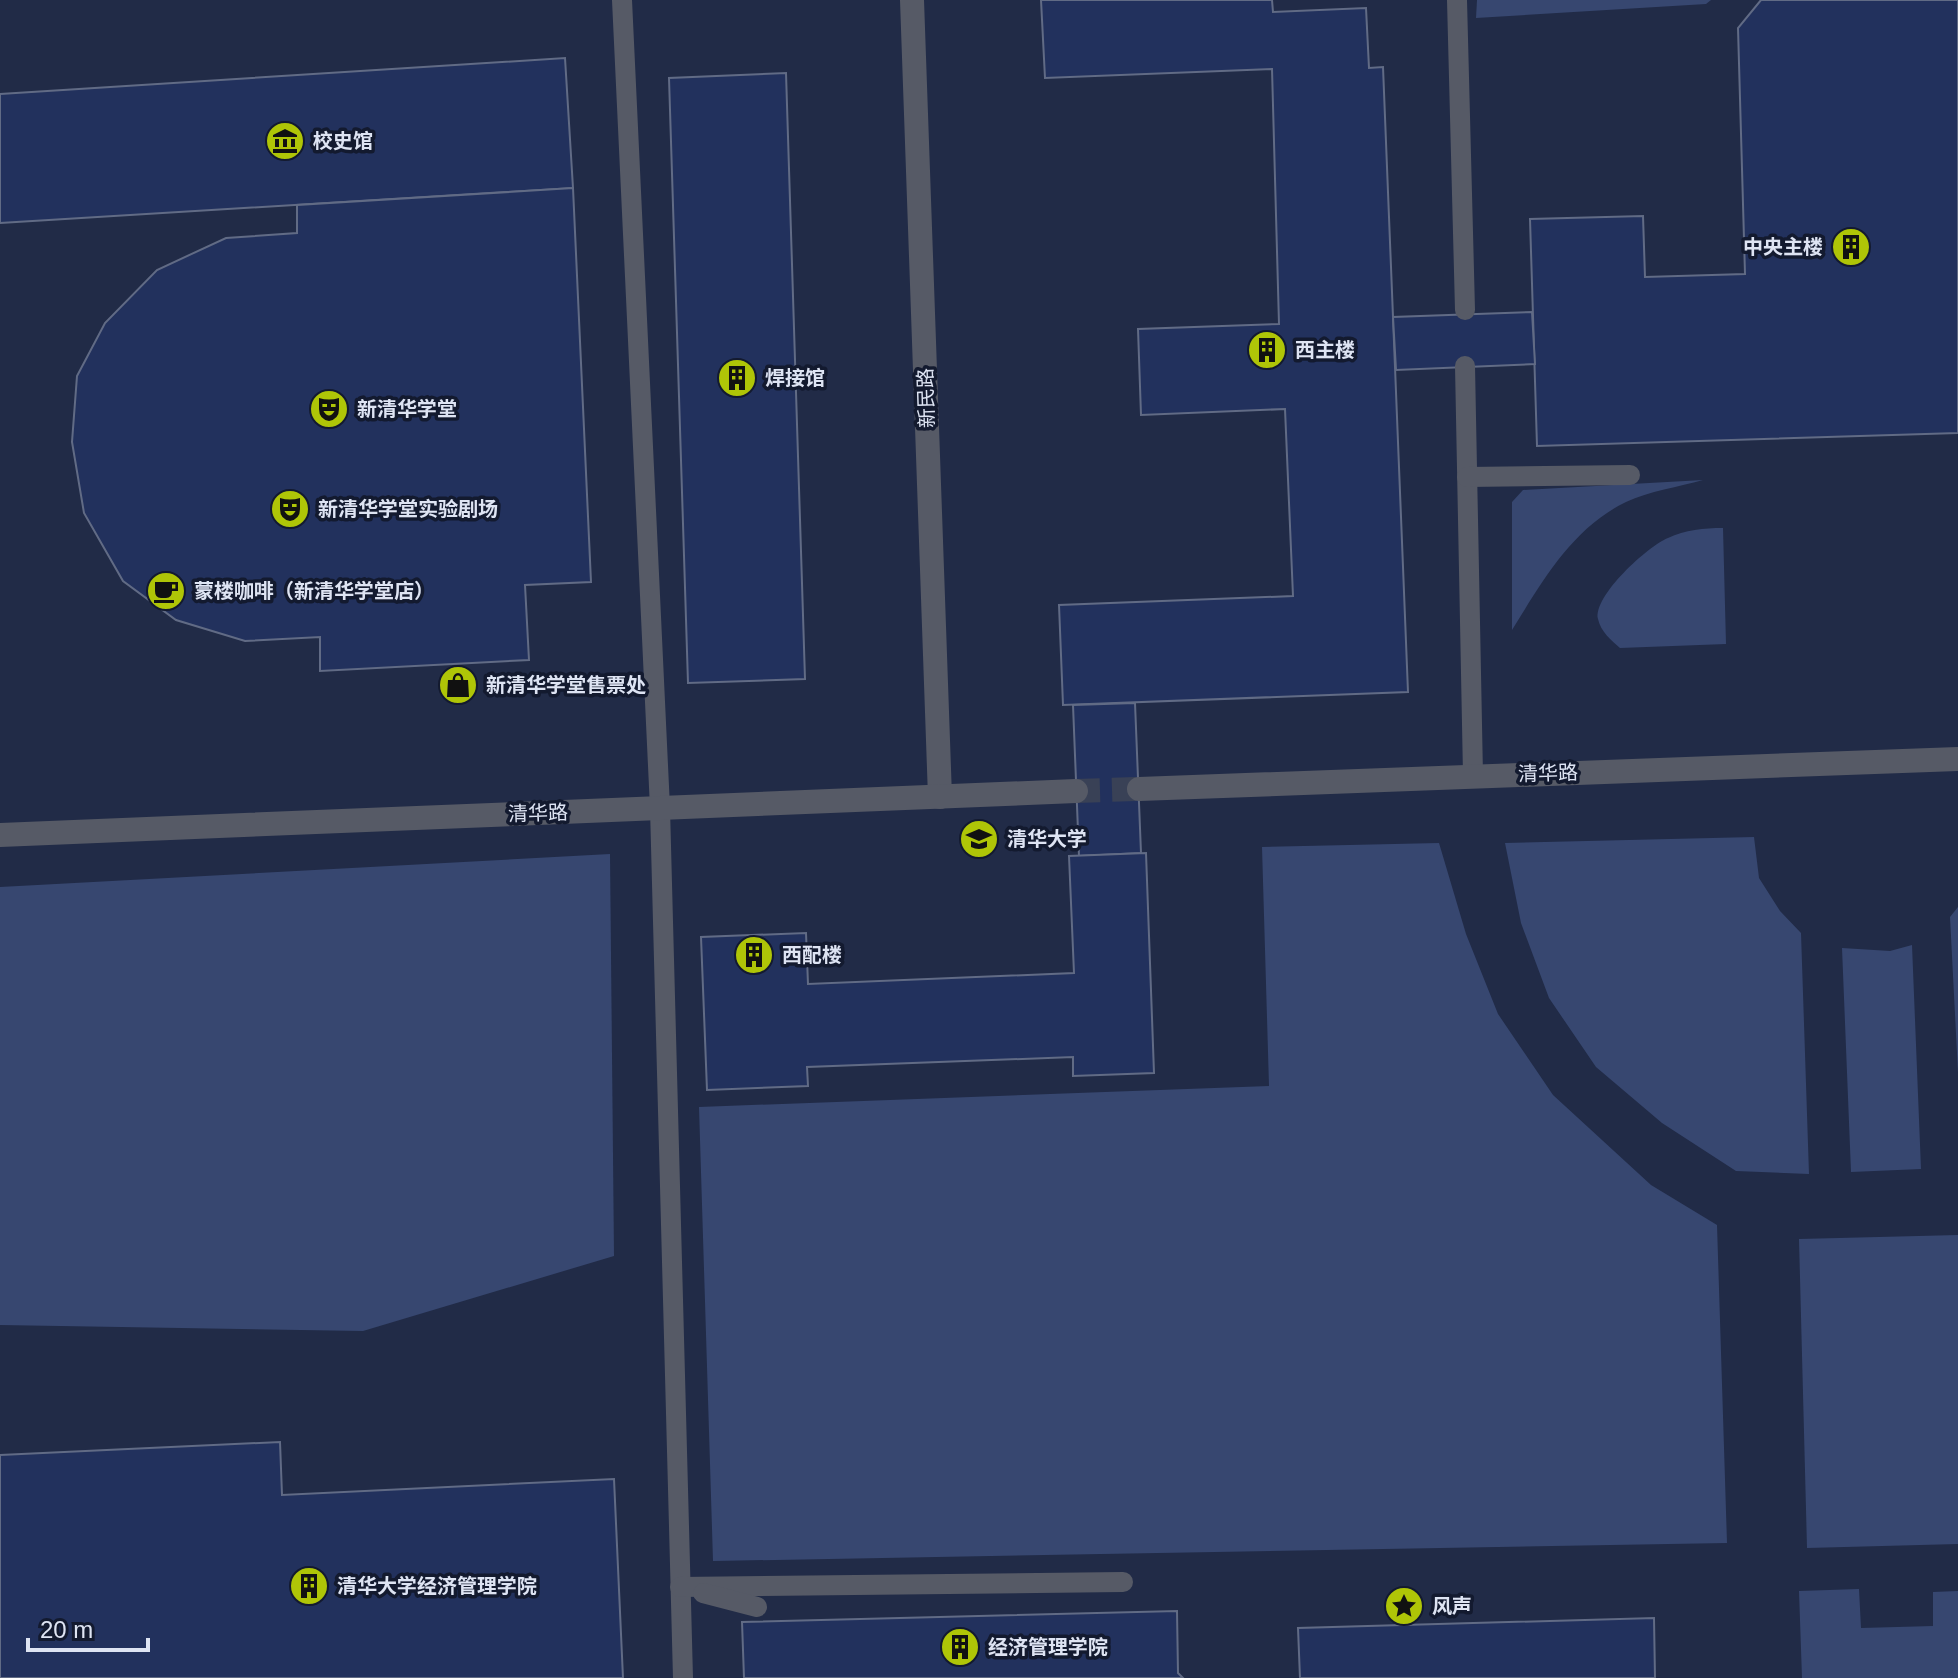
<svg xmlns="http://www.w3.org/2000/svg" width="1958" height="1678" viewBox="0 0 1958 1678" font-family="Arial,'Noto Sans SC',sans-serif">
  <style>
    .built { fill: #212b47 }
    .green { fill: #374770 }
    .building { fill: #22315d; stroke: #616b85; stroke-width: 2 }
    .lines { fill: none; stroke-linecap: round; stroke-linejoin: round }
    .street-tunnel { stroke: #394156; stroke-width: 24; stroke-dasharray: 24 12; stroke-linecap: butt }
    .lane { stroke: #565a66; stroke-width: 20 }
    .street { stroke: #565a66; stroke-width: 24 }
    .labels { text-anchor: middle; stroke-width: 7; stroke-linejoin: round; paint-order: stroke }
    .poi-label { font-size: 20px; font-weight: bold; fill: #dee4f3; stroke: #131a2f; text-anchor: start }
    .street-label { font-size: 20px; fill: #dee4f3; stroke: #131a2f }
  </style>
  <rect width="100%" height="100%" fill="#1c243a"/>
  <rect class="built" x="0" y="0" width="1958" height="1678"/>
  <g class="green">
    <polygon points="1477,0 1711,0 1706,4 1476,18"/>
    <path d="M1703,480C1679,487 1649,491 1626,502C1572,528 1542,582 1512,630V502L1523,490Z"/>
    <path d="M1723,528L1726,644L1620,648C1611,640 1601,632 1598,619C1593,596 1648,546 1668,538C1685,530 1704,528 1723,528Z"/>
    <polygon points="1754,837 1759,878 1780,911 1801,933 1809,1174 1736,1171 1662,1123 1596,1067 1549,998 1521,923 1505,843"/>
    <polygon points="1439,843 1466,934 1498,1014 1553,1095 1651,1185 1717,1225 1727,1543 713,1561 699,1107 1269,1086 1262,847"/>
    <polygon points="610,854 614,1256 363,1331 0,1325 0,887"/>
    <polygon points="1958,907 1958,1073 1950,917"/>
    <polygon points="1912,945 1921,1169 1851,1172 1842,948 1890,951"/>
    <polygon points="1958,1235 1958,1544 1807,1548 1799,1239"/>
    <polygon points="1859,1589 1861,1628 1933,1626 1933,1592 1958,1591 1958,1678 1802,1678 1799,1591"/>
  </g>
  <g class="building">
    <polygon points="1041,0 1272,0 1273,12 1366,8 1369,68 1383,67 1408,692 1063,705 1059,605 1293,596 1285,409 1141,415 1138,329 1279,324 1272,69 1045,78"/>
    <polygon points="1761,0 1958,0 1958,433 1537,446 1530,219 1643,216 1645,277 1745,274 1738,28"/>
    <polygon points="565,58 573,188 0,223 0,94"/>
    <polygon points="786,73 805,679 688,683 669,78"/>
    <polygon points="573,188 591,582 525,585 529,660 320,671 320,637 245,641 176,620 123,581 84,513 72,442 77,376 105,323 157,270 226,238 297,233 297,205"/>
    <polygon points="1532,312 1535,364 1396,370 1393,317"/>
    <polygon points="1135,703 1141,853 1079,856 1073,705"/>
    <polygon points="1146,853 1154,1073 1073,1076 1073,1057 807,1067 808,1086 707,1090 701,937 806,933 808,984 1074,973 1069,856"/>
    <polygon points="280,1442 282,1495 614,1479 623,1678 0,1678 0,1455"/>
    <polygon points="1177,1611 1178,1673 1183,1678 744,1678 742,1622"/>
    <polygon points="1654,1618 1655,1678 1300,1678 1298,1628"/>
  </g>
  <g class="lines">
    <polyline class="street-tunnel" points="1076,791 1139,789"/>
    <g class="lane">
      <polyline points="622,0 660,808 683,1678"/>
      <polyline points="1457,0 1465,310"/>
      <polyline points="1465,366 1473,775"/>
      <polyline points="1467,477 1630,475"/>
      <polyline points="680,1587 1123,1582"/>
      <polyline points="703,1593 757,1607"/>
    </g>
    <g class="street">
      <polyline points="912,0 940,797"/>
      <polyline points="1139,789 1958,759"/>
      <polyline points="0,835 1076,791"/>
    </g>
  </g>
  <defs>
    <g id="museum-disc" transform="scale(2)"><circle r="9.5" fill="#afc507" stroke="#131a2f"/><path d="M0-6L6-3V-2H-6V-3ZM-5-1h2V3h-2ZM-1-1h2V3h-2ZM3-1h2V3H3ZM-6 4H6V6H-6Z" fill="#111"/></g>
    <g id="building-disc" transform="scale(2)"><circle r="9.5" fill="#afc507" stroke="#131a2f"/><path d="M-4-6H4V6H1V3H-1V6H-4ZM-2.5-4.3h1.7v1.8h-1.7ZM.8-4.3h1.7v1.8H.8ZM-2.5-1h1.7V.8h-1.7ZM.8-1h1.7V.8H.8Z" fill="#111"/></g>
    <g id="theatre-disc" transform="scale(2)"><circle r="9.5" fill="#afc507" stroke="#131a2f"/><path d="M-5-5.5Q0-4 5-5.5V0Q5 5 0 6Q-5 5-5 0ZM-3.3-2.5H-1v1.5H-3.3ZM1-2.5H3.3v1.5H1ZM-2.8 1Q0 5.5 2.8 1Z" fill="#111"/></g>
    <g id="cafe-disc" transform="scale(2)"><circle r="9.5" fill="#afc507" stroke="#131a2f"/><path d="M-5.5-4.5H6V0H3Q3 3.5 0 3.5H-2.5Q-5.5 3.5-5.5 0ZM3-3.2v2h1.7v-2ZM-6 4.5H4V6H-6Z" fill="#111"/></g>
    <g id="shop-disc" transform="scale(2)"><circle r="9.5" fill="#afc507" stroke="#131a2f"/><path d="M-5-2.5h2.3a2.7 3.5 0 0 1 5.4 0H5L5.5 6h-11ZM-1.5-2.5h3a1.5 2.3 0 0 0-3 0Z" fill="#111"/></g>
    <g id="university-disc" transform="scale(2)"><circle r="9.5" fill="#afc507" stroke="#131a2f"/><path d="M0-5L7-2L0 1L-7-2ZM-4 1L0 2.5L4 1V4Q0 6-4 4Z" fill="#111"/></g>
    <g id="sight-disc" transform="scale(2)"><circle r="9.5" fill="#afc507" stroke="#131a2f"/><path d="M0-6L1.8-2.2L6-1.7L2.9 1.2L3.7 5.4L0 3.3L-3.7 5.4L-2.9 1.2L-6-1.7L-1.8-2.2Z" fill="#111"/></g>
  </defs>
  <g fill-rule="evenodd">
    <use href="#museum-disc" x="285" y="141"/>
    <use href="#building-disc" x="1851" y="247"/>
    <use href="#building-disc" x="1267" y="350"/>
    <use href="#building-disc" x="737" y="378"/>
    <use href="#theatre-disc" x="329" y="409"/>
    <use href="#theatre-disc" x="290" y="509"/>
    <use href="#cafe-disc" x="166" y="591"/>
    <use href="#shop-disc" x="458" y="685"/>
    <use href="#university-disc" x="979" y="839"/>
    <use href="#building-disc" x="754" y="955"/>
    <use href="#building-disc" x="309" y="1586"/>
    <use href="#sight-disc" x="1404" y="1606"/>
    <use href="#building-disc" x="960" y="1647"/>
  </g>
  <g class="labels">
    <g class="poi-label">
      <text x="313" y="148">校史馆</text>
      <text x="1823" y="254" text-anchor="end">中央主楼</text>
      <text x="1295" y="357">西主楼</text>
      <text x="765" y="385">焊接馆</text>
      <text x="357" y="416">新清华学堂</text>
      <text x="318" y="516">新清华学堂实验剧场</text>
      <text x="194" y="598">蒙楼咖啡（新清华学堂店）</text>
      <text x="486" y="692">新清华学堂售票处</text>
      <text x="1007" y="846">清华大学</text>
      <text x="782" y="962">西配楼</text>
      <text x="337" y="1593">清华大学经济管理学院</text>
      <text x="1432" y="1613">风声</text>
      <text x="988" y="1654">经济管理学院</text>
    </g>
    <g class="street-label">
      <text transform="translate(926 398) rotate(-92)" y="7">新民路</text>
      <text transform="translate(1548 773) rotate(-2)" y="7">清华路</text>
      <text transform="translate(538 813) rotate(-2)" y="7">清华路</text>
    </g>
  </g>
  <path d="M28 1638v12h120v-12" fill="none" stroke="#dee4f3" stroke-width="4"/>
  <text x="40" y="1638" font-size="24" fill="#dee4f3" stroke="#131a2f" stroke-width="6" paint-order="stroke">20 m</text>
</svg>
